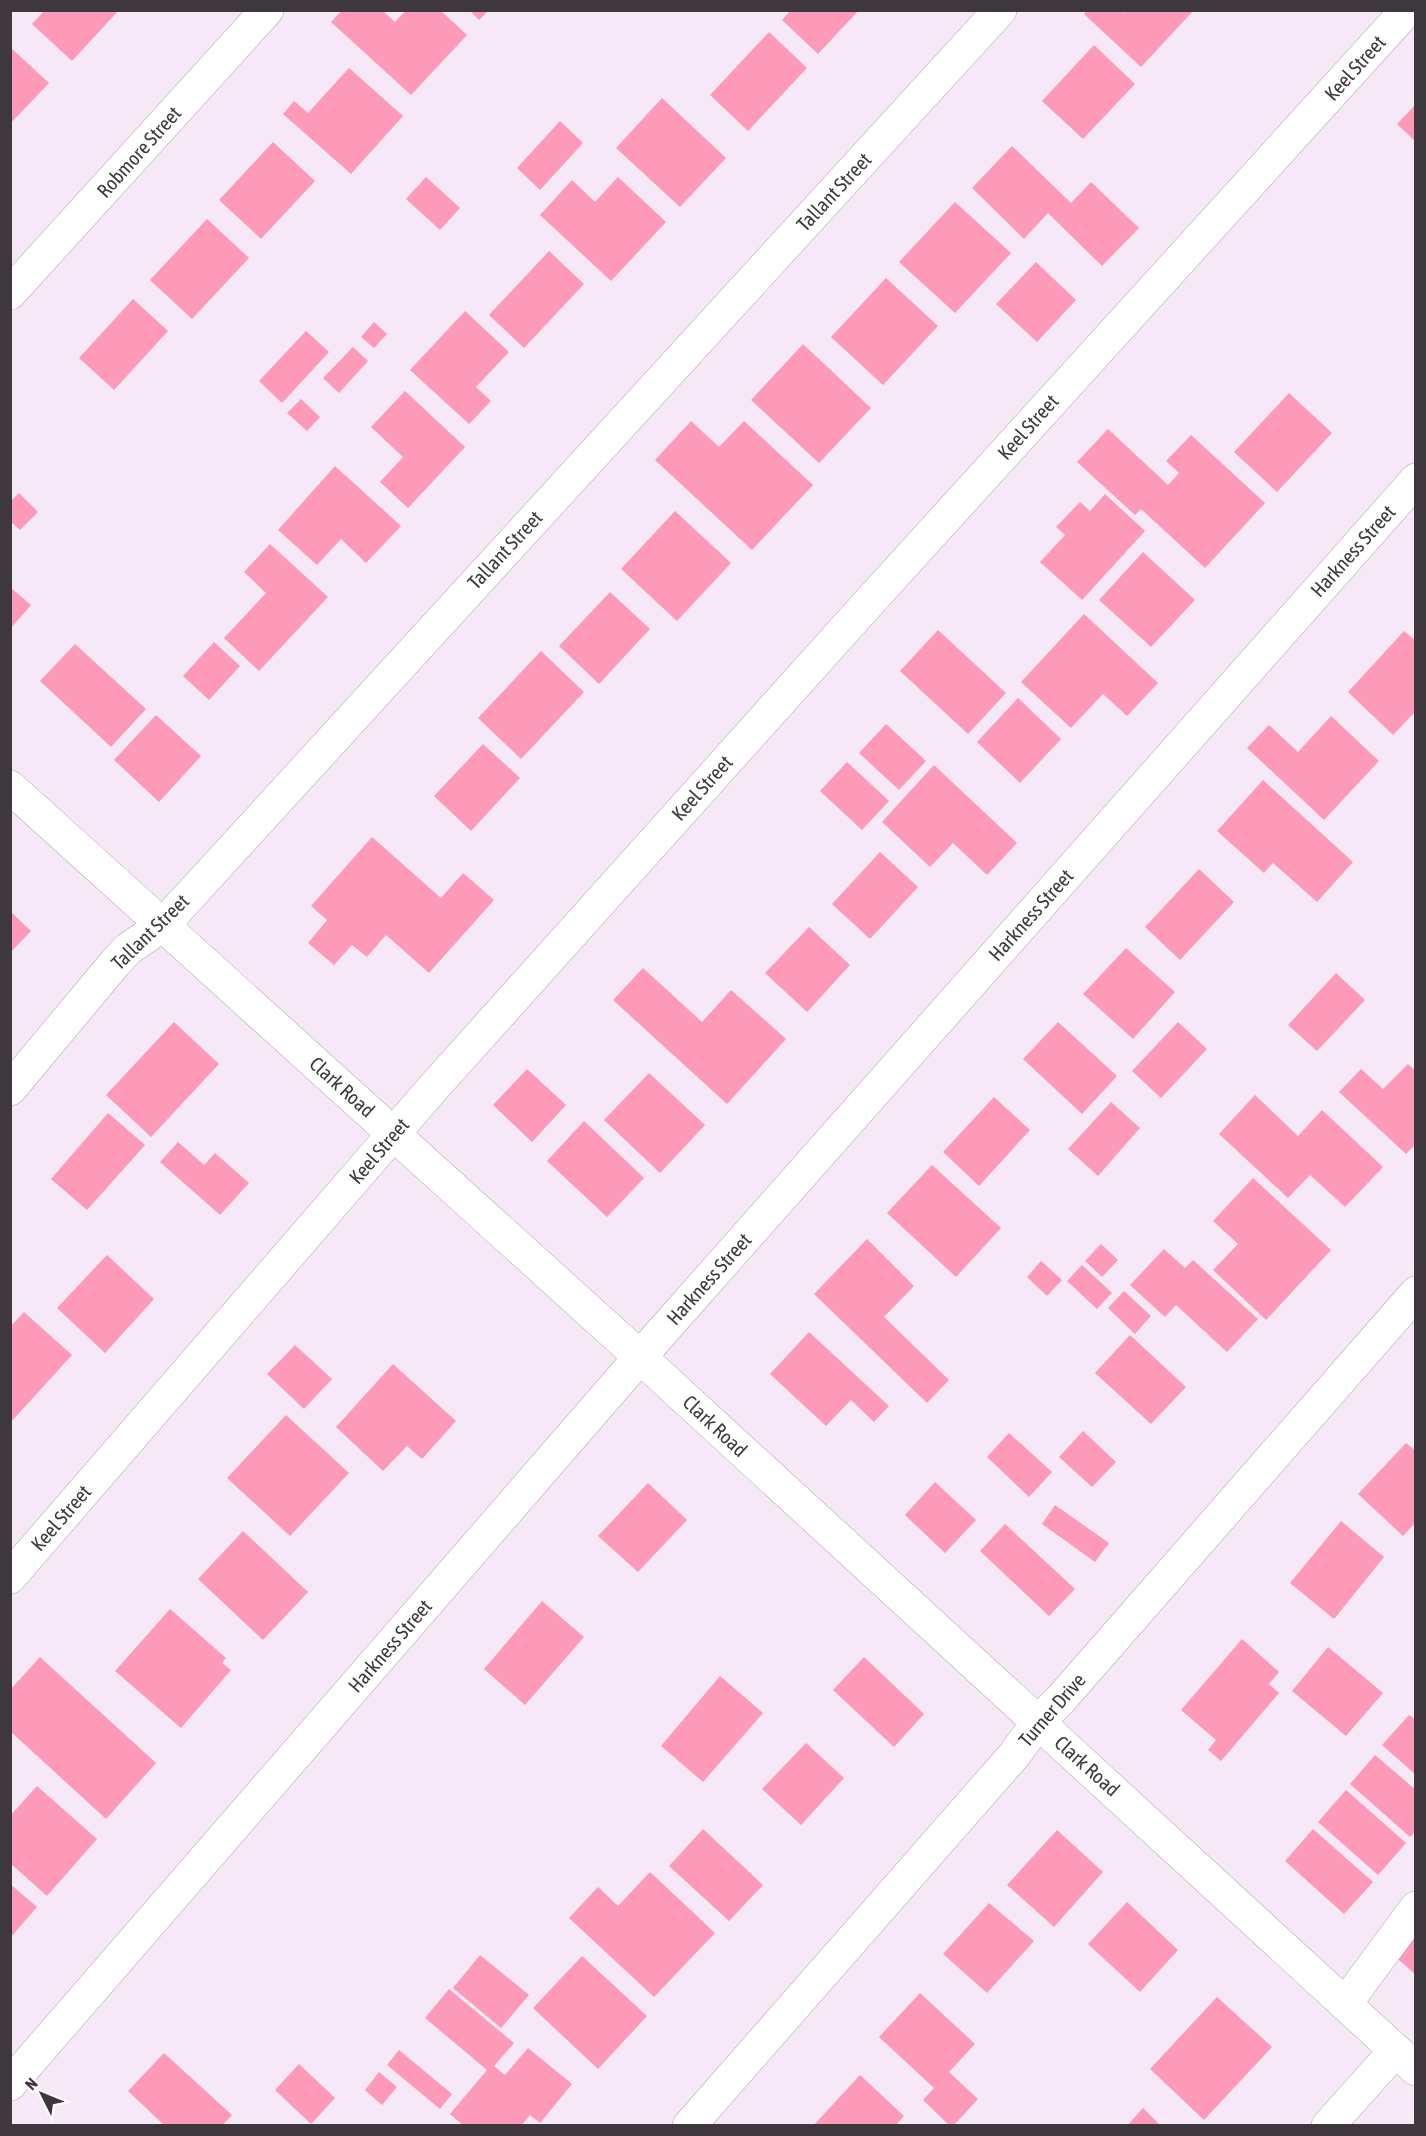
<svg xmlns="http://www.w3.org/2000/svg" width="1426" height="2136" viewBox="0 0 1426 2136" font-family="'Asap Condensed',sans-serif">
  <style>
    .building { fill: #fd9aba }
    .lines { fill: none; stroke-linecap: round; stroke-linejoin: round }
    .minor-casing { stroke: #b1a4b2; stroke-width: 34 }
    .minor { stroke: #fff; stroke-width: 33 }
    .labels { text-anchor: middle; stroke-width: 4.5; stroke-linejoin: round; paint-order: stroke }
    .street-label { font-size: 20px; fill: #3e383e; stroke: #fff }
  </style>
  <rect width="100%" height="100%" fill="#f7e8f7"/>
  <g class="building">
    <polygon points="45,10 119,10 72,61 32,24"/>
    <polygon points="342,10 382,10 395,22 406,10 440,10 467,35 411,95 331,22"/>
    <polygon points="469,10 489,10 479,20"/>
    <polygon points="791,10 859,10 818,54 782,20"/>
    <polygon points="1087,10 1123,10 1125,13 1128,10 1194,10 1141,67 1084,14"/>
    <polygon points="769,32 807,68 748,131 710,95"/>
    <polygon points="1094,45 1135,84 1083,139 1042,101"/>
    <polygon points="10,47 49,83 10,124"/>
    <polygon points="349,68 403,116 351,174 283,114 294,101 308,113"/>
    <polygon points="662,98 726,158 680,207 616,148"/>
    <polygon points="1416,104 1416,142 1397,124"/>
    <polygon points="560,121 583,143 540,190 517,168"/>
    <polygon points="273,142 315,181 261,239 219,200"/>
    <polygon points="1012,146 1071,203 1091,182 1139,228 1102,266 1048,213 1024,239 972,188"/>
    <polygon points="426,177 460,208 440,230 406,199"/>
    <polygon points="618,177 666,222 611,281 540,215 572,180 595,202"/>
    <polygon points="955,202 1011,253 955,313 899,262"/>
    <polygon points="207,219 249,258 192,319 150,280"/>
    <polygon points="549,251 584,284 524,348 489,315"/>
    <polygon points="1036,262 1076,300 1037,342 996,304"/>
    <polygon points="886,278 938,326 883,385 831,337"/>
    <polygon points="133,299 168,331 114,390 79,358"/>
    <polygon points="465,311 509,352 476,387 491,401 469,424 410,370"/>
    <polygon points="374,322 387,334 374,348 361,337"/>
    <polygon points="306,331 329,352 282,403 259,381"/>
    <polygon points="803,344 871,408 819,463 751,400"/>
    <polygon points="353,347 368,361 339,393 323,378"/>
    <polygon points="405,391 465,447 408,508 380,482 403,457 371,427"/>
    <polygon points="1289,393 1332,433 1277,492 1234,452"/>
    <polygon points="301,399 320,417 307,431 287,413"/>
    <polygon points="691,421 719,447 744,421 813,485 752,550 655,460"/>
    <polygon points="1108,429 1168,485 1179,473 1166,461 1191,435 1265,503 1205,568 1141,509 1135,515 1077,462"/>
    <polygon points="335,466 401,526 366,563 341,539 317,565 278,530"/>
    <polygon points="19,493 38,512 20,530 10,521 10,502"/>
    <polygon points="1105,494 1145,531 1082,600 1040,562 1065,535 1056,527 1080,502 1090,511"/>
    <polygon points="675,511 731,563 677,621 621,569"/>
    <polygon points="270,544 328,597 259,671 224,638 266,593 244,572"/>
    <polygon points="1143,552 1195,600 1151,647 1099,600"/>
    <polygon points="10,587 31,605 10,629"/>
    <polygon points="610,592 650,629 599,684 559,646"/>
    <polygon points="1084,614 1158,683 1127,716 1103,694 1071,728 1021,682"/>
    <polygon points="938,630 1006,693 968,734 900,671"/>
    <polygon points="1404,631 1416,641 1416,711 1393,735 1348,692"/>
    <polygon points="214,642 240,666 209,700 183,676"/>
    <polygon points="75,644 146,709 111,747 40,681"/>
    <polygon points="541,651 584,692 521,759 478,718"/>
    <polygon points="1018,698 1061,739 1020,783 977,742"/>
    <polygon points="156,715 201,756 159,802 114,760"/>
    <polygon points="1331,716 1379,761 1324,820 1247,748 1269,725 1298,752"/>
    <polygon points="886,724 926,761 899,790 859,753"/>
    <polygon points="483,744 520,778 471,831 434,796"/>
    <polygon points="847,762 889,801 862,830 820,791"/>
    <polygon points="934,765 1017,843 987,875 953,843 930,867 882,822"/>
    <polygon points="1263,780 1353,862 1317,902 1273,863 1264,873 1217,831"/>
    <polygon points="372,837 441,898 463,873 494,900 429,973 386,935 367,957 352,945 334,965 308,943 327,920 311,906"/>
    <polygon points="880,852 918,887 870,939 832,904"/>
    <polygon points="1199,869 1234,902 1180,960 1145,927"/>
    <polygon points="10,911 31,931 10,953"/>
    <polygon points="809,927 850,965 807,1012 765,973"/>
    <polygon points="1126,948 1175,992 1133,1039 1083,994"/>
    <polygon points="643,968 702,1022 731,990 786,1039 727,1104 613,1000"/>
    <polygon points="1336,973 1365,1000 1317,1051 1288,1025"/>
    <polygon points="174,1022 219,1064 151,1137 106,1095"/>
    <polygon points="1058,1022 1117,1076 1082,1114 1023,1059"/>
    <polygon points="1178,1022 1207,1049 1161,1098 1132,1071"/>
    <polygon points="1408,1064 1416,1071 1416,1144 1406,1154 1339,1092 1361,1069 1383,1089"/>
    <polygon points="527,1069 566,1105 532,1142 493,1105"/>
    <polygon points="649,1073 705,1125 660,1173 604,1120"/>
    <polygon points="1255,1095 1298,1136 1322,1110 1383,1167 1345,1207 1310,1175 1288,1198 1219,1134"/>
    <polygon points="994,1097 1030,1130 979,1186 943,1152"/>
    <polygon points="1111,1102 1140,1128 1098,1176 1068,1149"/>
    <polygon points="108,1113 145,1145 87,1210 51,1179"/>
    <polygon points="584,1121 644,1178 607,1217 547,1161"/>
    <polygon points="178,1142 204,1165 215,1153 249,1183 220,1215 160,1162"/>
    <polygon points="932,1165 1001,1228 956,1277 887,1213"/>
    <polygon points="1253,1178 1331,1250 1266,1320 1213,1270 1238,1244 1213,1221"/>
    <polygon points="867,1239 914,1286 884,1317 949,1380 927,1403 814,1294"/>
    <polygon points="1101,1244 1118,1260 1102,1277 1085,1261"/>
    <polygon points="1164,1249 1185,1268 1193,1260 1258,1319 1227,1352 1176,1305 1165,1317 1130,1285"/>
    <polygon points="107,1255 154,1299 105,1353 57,1308"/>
    <polygon points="1041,1261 1062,1280 1047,1296 1027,1277"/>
    <polygon points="1082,1265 1112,1293 1097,1309 1067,1281"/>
    <polygon points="1124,1291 1151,1316 1135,1334 1108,1308"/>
    <polygon points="24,1312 72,1355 10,1423 10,1327"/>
    <polygon points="809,1332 889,1406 874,1422 851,1400 826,1426 770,1374"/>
    <polygon points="1130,1335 1186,1387 1151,1424 1095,1373"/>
    <polygon points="295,1345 332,1379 304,1409 267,1374"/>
    <polygon points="393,1364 456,1421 422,1459 407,1446 383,1471 336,1427"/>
    <polygon points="286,1415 349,1473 290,1536 227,1478"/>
    <polygon points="1083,1431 1116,1462 1092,1487 1059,1457"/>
    <polygon points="1009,1433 1052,1472 1029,1497 987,1457"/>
    <polygon points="1406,1443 1416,1451 1416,1522 1403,1536 1358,1494"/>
    <polygon points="935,1482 976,1520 945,1553 905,1515"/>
    <polygon points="648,1483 687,1520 638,1572 598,1536"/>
    <polygon points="1055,1505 1109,1543 1095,1562 1042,1524"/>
    <polygon points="1341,1521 1384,1557 1334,1619 1290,1583"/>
    <polygon points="1005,1524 1075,1589 1049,1616 980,1551"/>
    <polygon points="243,1531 308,1592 263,1640 198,1579"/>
    <polygon points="542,1601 584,1637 525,1705 484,1669"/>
    <polygon points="170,1609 226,1658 222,1663 231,1670 181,1728 115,1671"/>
    <polygon points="1242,1639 1279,1672 1269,1684 1279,1693 1221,1761 1208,1750 1216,1740 1181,1710"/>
    <polygon points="1328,1647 1383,1693 1346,1736 1292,1691"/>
    <polygon points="40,1657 156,1763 106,1819 10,1731 10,1690"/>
    <polygon points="864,1657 924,1714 894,1747 833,1690"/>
    <polygon points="720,1676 763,1713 703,1782 661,1746"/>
    <polygon points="1409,1715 1416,1720 1416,1775 1382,1745"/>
    <polygon points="806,1743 844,1778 801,1825 762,1789"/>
    <polygon points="1375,1755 1416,1790 1416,1831 1410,1837 1350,1784"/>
    <polygon points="37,1786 97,1839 47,1896 10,1863 10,1816"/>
    <polygon points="1346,1790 1406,1843 1378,1875 1318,1822"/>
    <polygon points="703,1829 763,1885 729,1921 669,1866"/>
    <polygon points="1313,1829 1373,1882 1344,1914 1285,1861"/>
    <polygon points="1057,1830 1103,1872 1054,1927 1007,1885"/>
    <polygon points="650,1872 715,1933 654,1997 569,1918 598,1887 618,1906"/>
    <polygon points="10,1884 37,1907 10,1938"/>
    <polygon points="1127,1902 1178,1950 1140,1992 1088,1944"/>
    <polygon points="989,1903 1034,1941 987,1993 943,1954"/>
    <polygon points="1416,1924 1416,1975 1390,1952"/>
    <polygon points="480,1955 529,1995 501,2028 453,1988"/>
    <polygon points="582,1956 647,2016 598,2069 533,2008"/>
    <polygon points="449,1989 514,2043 494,2066 505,2075 528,2048 572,2084 540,2123 530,2115 521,2126 464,2126 450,2114 487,2070 425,2018"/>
    <polygon points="920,1993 975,2044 949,2072 978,2099 953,2126 950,2126 923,2100 934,2088 879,2037"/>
    <polygon points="1217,1997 1272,2047 1204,2120 1150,2069"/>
    <polygon points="399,2050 452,2094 440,2109 387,2065"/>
    <polygon points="164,2053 232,2115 222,2126 165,2126 128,2091"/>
    <polygon points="299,2064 335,2098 311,2124 275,2090"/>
    <polygon points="379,2072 397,2087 382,2105 365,2090"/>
    <polygon points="860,2075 904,2116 895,2126 813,2126"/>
    <polygon points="1143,2108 1161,2126 1127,2126"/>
  </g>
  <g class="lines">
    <g class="minor-casing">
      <g id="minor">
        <polyline points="10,293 267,10"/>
        <polyline points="10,787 640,1357 1416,2069"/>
        <polyline points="10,1089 115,963 128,949 163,925 1000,10"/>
        <polyline points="10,1577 433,1088 854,619 1407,10"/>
        <polyline points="1345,2004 1416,1908"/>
        <polyline points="10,2084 661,1333 1416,480"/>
        <polyline points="689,2126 1015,1754 1038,1722 1061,1699 1416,1293"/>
        <polyline points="1328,2126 1395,2051"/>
      </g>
    </g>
    <use href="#minor" class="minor"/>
  </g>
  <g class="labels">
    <g class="street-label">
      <text transform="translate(1355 68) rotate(-48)" y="7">Keel Street</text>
      <text transform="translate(139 152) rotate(-48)" y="7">Robmore Street</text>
      <text transform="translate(834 192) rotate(-47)" y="7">Tallant Street</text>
      <text transform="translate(1028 427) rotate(-48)" y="7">Keel Street</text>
      <text transform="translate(505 550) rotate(-47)" y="7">Tallant Street</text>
      <text transform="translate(1353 551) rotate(-48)" y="7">Harkness Street</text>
      <text transform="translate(702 788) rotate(-48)" y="7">Keel Street</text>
      <text transform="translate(1031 915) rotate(-48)" y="7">Harkness Street</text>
      <text transform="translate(150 932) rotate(-44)" y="7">Tallant Street</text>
      <text transform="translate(342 1087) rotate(42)" y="7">Clark Road</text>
      <text transform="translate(379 1151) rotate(-49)" y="7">Keel Street</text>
      <text transform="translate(709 1279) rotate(-48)" y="7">Harkness Street</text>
      <text transform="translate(715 1426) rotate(43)" y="7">Clark Road</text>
      <text transform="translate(61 1518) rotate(-49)" y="7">Keel Street</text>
      <text transform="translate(390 1646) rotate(-49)" y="7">Harkness Street</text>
      <text transform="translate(1052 1710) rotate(-49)" y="7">Turner Drive</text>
      <text transform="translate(1087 1766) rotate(42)" y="7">Clark Road</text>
    </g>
  </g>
  <rect width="1426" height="2136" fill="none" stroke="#3e383e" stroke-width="24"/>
  <g transform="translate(42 2094) rotate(313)" stroke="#ffffff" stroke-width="4.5" paint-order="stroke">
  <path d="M0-4.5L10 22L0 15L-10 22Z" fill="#3e383e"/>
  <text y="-9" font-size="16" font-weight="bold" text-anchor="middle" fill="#3e383e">N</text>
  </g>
</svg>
